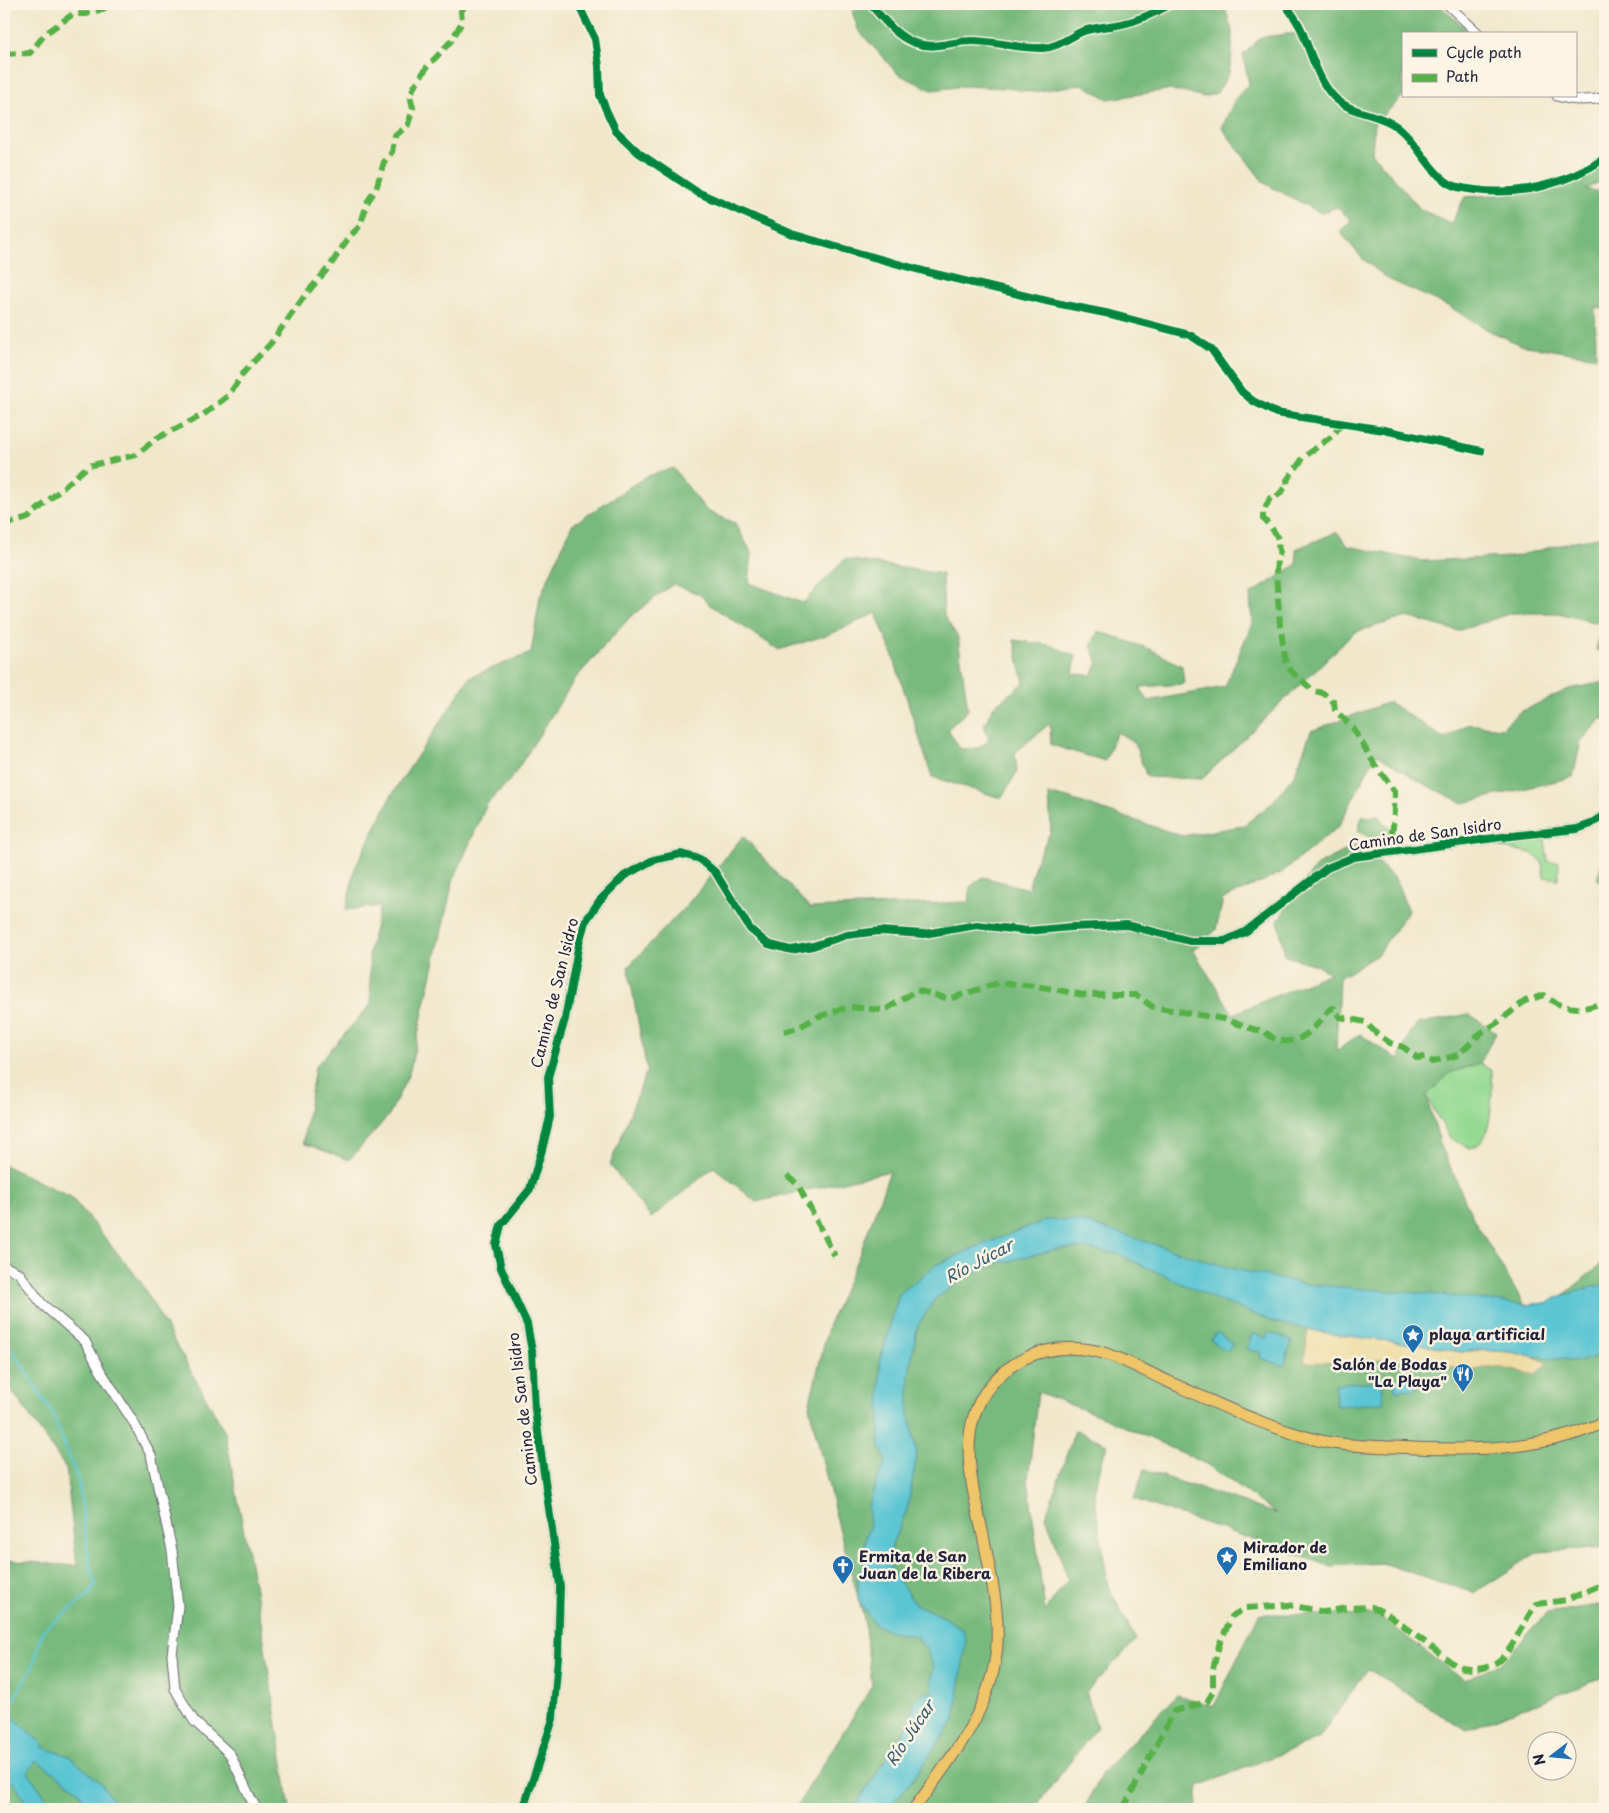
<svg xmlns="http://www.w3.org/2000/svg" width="1609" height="1813" viewBox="0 0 1609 1813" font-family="'Playpen Sans',sans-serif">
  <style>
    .green { fill: #95da93; stroke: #5c7e67 }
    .forest { fill: #78ba7d; stroke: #4d6e5c }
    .sand { fill: #eeda9e; stroke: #887e6c }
    .water { fill: #5ac5d3; stroke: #3e7487 }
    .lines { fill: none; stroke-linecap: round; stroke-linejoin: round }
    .stream { stroke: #5ac5d3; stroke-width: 2.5 }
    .minor-casing { stroke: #6a676e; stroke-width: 11 }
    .major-casing { stroke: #6a676e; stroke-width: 13 }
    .minor { stroke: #fff; stroke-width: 9 }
    .major { stroke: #eec569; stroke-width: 11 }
    .quiet { stroke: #55b146; stroke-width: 6; stroke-dasharray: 12 6; stroke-linecap: butt }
    .cycleway-casing { stroke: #fcf5e5; stroke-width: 11 }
    .cycleway { stroke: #00873e; stroke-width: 8 }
    .labels { text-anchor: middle; stroke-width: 5; stroke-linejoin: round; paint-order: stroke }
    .street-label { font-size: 15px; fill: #22223b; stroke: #fcf5e5 }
    .poi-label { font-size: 15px; font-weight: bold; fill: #22223b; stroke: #fcf5e5; text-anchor: start }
    .water-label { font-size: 16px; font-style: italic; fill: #365b70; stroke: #fcf5e5 }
  </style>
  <rect width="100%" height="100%" fill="#fcf5e5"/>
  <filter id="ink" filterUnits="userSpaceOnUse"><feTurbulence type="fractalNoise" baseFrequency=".02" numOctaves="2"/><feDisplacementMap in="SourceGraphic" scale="10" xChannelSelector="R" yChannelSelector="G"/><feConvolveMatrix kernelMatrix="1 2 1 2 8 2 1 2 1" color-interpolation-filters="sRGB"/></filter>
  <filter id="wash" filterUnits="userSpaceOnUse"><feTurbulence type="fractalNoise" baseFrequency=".0096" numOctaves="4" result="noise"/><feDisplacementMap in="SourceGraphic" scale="20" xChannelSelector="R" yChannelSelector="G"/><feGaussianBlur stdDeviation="1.12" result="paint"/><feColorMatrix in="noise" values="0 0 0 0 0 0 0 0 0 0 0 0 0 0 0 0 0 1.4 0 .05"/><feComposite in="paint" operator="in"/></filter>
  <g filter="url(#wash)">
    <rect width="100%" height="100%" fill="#f1e8cc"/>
    <g class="green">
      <polygon points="1545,840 1548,862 1559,862 1558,879 1544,877 1542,862 1531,853 1503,848 1494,843"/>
      <path d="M1480,1063L1492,1071C1492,1088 1493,1131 1480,1143C1477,1146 1472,1147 1469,1148L1450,1138L1426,1096L1449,1073Z"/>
    </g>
    <g class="forest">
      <polygon points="881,4 1224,4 1232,31 1232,54 1229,73 1217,93 1203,97 1186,92 1167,90 1108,99 1082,84 1033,92 1006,88 965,86 932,90 898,74 858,30 852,11"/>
      <polygon points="1290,4 1438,4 1472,34 1403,34 1403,96 1374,125 1372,153 1421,210 1451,223 1465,197 1535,192 1581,177 1605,161 1605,179 1586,189 1605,193 1605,309 1595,307 1596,357 1521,345 1490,331 1448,306 1388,279 1363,259 1340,232 1351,220 1337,207 1321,213 1264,183 1222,128 1235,99 1249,84 1243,55 1261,37 1308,32"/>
      <polygon points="673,468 707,511 735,523 752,554 749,583 803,603 845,559 942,574 944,616 958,637 968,710 948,729 960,749 978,748 989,740 984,725 994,706 1024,683 1014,640 1049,645 1076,656 1073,674 1092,675 1098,662 1091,646 1098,631 1150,649 1182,666 1184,684 1140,687 1148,701 1225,687 1252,623 1250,595 1297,564 1296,549 1337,532 1348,546 1422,561 1512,557 1580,540 1605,536 1605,605 1600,607 1597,623 1558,613 1511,613 1458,631 1407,617 1355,632 1202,779 1147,777 1134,742 1117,732 1105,761 1051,745 1050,723 1015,753 1017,772 1001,798 932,777 892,653 876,613 833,633 779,650 710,605 699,594 673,584 630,617 575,679 511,779 487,804 453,881 409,1074 389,1115 349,1160 303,1143 315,1067 371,1004 369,953 380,906 346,910 355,868 391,796 470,677 531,653 540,597 572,525 645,477"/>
      <polygon points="1605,625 1605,652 1596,650 1601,629"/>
      <polygon points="1605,682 1605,719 1601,719 1581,741 1573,777 1463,803 1424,784 1376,754 1339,826 1281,873 1223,899 1216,930 1193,950 1233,1014 1330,973 1316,965 1285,956 1278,920 1317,865 1359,844 1396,880 1408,911 1377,955 1339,978 1336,1051 1360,1034 1398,1060 1411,1032 1417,1024 1469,1014 1496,1032 1480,1063 1449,1073 1426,1096 1441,1146 1472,1216 1524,1305 1546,1303 1564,1295 1605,1261 1605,1547 1538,1552 1474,1593 1382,1563 1330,1566 1134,1499 1144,1470 1277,1514 1206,1464 1108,1419 1038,1392 1028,1479 1045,1612 1068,1579 1046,1516 1075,1430 1107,1444 1094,1491 1108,1586 1136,1640 1086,1692 1097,1727 1034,1809 795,1809 872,1686 864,1619 837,1520 809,1406 829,1324 860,1253 890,1171 756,1202 714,1167 651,1218 610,1165 647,1070 628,967 686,906 743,836 810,908 969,902 970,887 983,877 1028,889 1036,861 1051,831 1049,795 1064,797 1182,836 1243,826 1272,803 1295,774 1311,731 1389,702 1445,739 1468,724 1502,728 1518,713 1569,689"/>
      <polygon points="1378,816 1397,835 1383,845 1358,831 1362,817"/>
      <polygon points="1605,854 1605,883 1597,879"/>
      <polygon points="4,1165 71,1197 139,1279 225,1432 261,1622 290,1809 4,1809 4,1560 77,1566 66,1468 4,1379"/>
      <polygon points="1605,1604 1605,1677 1466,1730 1368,1669 1318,1739 1199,1786 1196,1809 1084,1809 1102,1773 1177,1695 1214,1706 1259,1614 1378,1615 1464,1680 1501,1664 1547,1613"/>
    </g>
    <polygon class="sand" points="1308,1329 1332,1334 1430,1346 1461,1352 1480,1350 1509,1352 1532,1356 1548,1363 1536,1375 1502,1368 1485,1368 1471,1371 1414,1361 1376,1360 1341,1363 1304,1362"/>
    <g class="water">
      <polygon points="1047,1220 1080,1221 1227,1267 1303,1284 1443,1295 1525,1305 1546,1303 1564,1295 1605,1284 1605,1354 1581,1361 1532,1356 1509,1352 1480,1350 1461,1352 1430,1346 1331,1334 1274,1322 1215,1299 1118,1254 1080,1248 1057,1249 996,1264 964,1278 934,1300 917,1327 909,1374 909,1412 917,1455 907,1510 892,1544 890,1567 915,1604 944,1617 963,1630 966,1640 955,1720 908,1786 887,1809 853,1809 909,1724 915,1700 926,1691 933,1693 931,1677 934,1668 926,1649 916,1636 894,1632 875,1625 858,1599 858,1576 867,1554 865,1540 870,1524 868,1508 879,1474 883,1469 886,1460 880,1448 880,1361 899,1294 936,1265 976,1247"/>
      <polygon points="1217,1332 1233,1344 1227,1352 1211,1340"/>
      <polygon points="1268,1332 1292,1340 1284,1366 1260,1358 1261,1353 1247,1349 1252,1333 1266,1338"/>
      <polygon points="1416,1378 1417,1389 1395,1390 1394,1379"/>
      <polygon points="1382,1381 1384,1403 1336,1406 1335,1384"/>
      <polygon points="4,1708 43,1745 42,1747 69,1756 102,1784 119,1809 90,1809 77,1789 36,1760 32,1768 27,1771 54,1809 28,1808 14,1781 7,1786 4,1782"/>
    </g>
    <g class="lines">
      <polyline class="stream" points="4,1340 21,1363 52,1413 78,1479 88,1552 91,1570 96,1585 89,1595 43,1630 34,1664 8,1710 10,1716"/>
    </g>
  </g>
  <g filter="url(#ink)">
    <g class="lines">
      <g class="minor-casing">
        <g id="minor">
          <polyline points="1447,4 1479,34"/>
          <path d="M1557,96C1573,101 1590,101 1605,97"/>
          <polyline points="4,1266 19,1273 42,1304 85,1341 100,1370 134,1423 151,1455 172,1550 178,1606 172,1655 175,1689 194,1721 230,1754 251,1799 257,1809"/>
          <polyline points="523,1809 553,1719 558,1657 560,1586 535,1410 532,1351 527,1324 501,1268 496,1245 501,1225 530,1189 542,1150 550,1117 548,1077 565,1019 579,943 585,922 600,900 624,876 653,860 681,854 700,859 715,872 750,929 768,944 791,950 813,946 847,935 880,931 924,934 977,925 1028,931 1071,927 1127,925 1190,941 1225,941 1245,932 1327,868 1354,857 1502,837 1577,829 1591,824 1605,815"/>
        </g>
      </g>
      <g class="major-casing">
        <path id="major" d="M914,1809C948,1762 988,1715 996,1655C1001,1616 991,1577 984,1540C971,1480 950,1415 1006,1370C1030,1351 1060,1345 1090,1350C1116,1354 1142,1370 1167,1381C1213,1402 1261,1425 1310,1438C1337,1446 1366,1446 1393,1447C1464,1451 1539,1452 1605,1422"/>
      </g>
      <use href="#minor" class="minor"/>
      <use href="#major" class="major"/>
      <g class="quiet">
        <path d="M4,55C13,52 20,54 30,53L45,34L73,14H86L103,9L111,4"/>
        <path d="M1343,423L1332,436L1304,457L1287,480L1288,485L1276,497L1270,498L1263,513V519C1267,521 1277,535 1278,539C1279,544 1277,547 1280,552L1277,560L1276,574L1280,624L1286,665L1294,674L1314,691L1323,693L1334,702L1335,710L1353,728L1375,765L1395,792L1393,827L1388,853"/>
        <polyline points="4,527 8,524 28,518 88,466 136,455 157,438 203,415 229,395 244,372 271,343 306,294 330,266 349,237 360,226 368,201 376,189 384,162 392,152 395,136 408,125 413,108 410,95 414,87 427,67 451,41 462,22 461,11 468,4"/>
        <path d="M784,1032L798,1028L817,1017L849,1007L885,1010L917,990L949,999L998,983L1036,986L1084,995H1136L1153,1007L1224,1019L1256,1030C1264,1029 1267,1034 1273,1038C1299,1050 1316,1026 1330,1009L1334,1008L1335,1012L1340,1017L1365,1022L1375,1032L1390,1043L1403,1047L1418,1058L1425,1057L1432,1062L1458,1055L1482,1032L1497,1023L1525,1001L1544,995C1561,1010 1586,1012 1605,1001"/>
        <polyline points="787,1175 798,1185 835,1256"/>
        <path d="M1123,1809L1174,1711L1207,1702L1213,1692V1669L1219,1645L1232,1616L1245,1608L1289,1605L1325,1612L1347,1608L1372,1607L1386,1613L1458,1667C1510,1679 1512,1634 1537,1604L1567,1600L1596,1587H1605"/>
      </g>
      <g class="cycleway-casing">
        <g id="cycleway">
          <polyline points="578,4 595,39 599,66 600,95 607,112 616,131 639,153 697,192 792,234 833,246 927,272 1051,302 1110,314 1190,335 1211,349 1242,392 1253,401 1276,413 1384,430 1481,451"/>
          <path d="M870,4C884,19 895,36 915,43C935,50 952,41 972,41C996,41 1019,49 1043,48C1058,47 1068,38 1081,32C1094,27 1109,27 1122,24C1140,20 1155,13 1171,4"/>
          <path d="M1285,4C1291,12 1297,20 1301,29C1310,50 1318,81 1334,97C1351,114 1377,113 1396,126C1417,141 1429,172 1450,184C1457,188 1467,189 1475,190C1521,196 1567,184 1605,158"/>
          <polyline points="523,1809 553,1719 558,1657 560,1586 535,1410 532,1351 527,1324 501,1268 496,1245 501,1225 530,1189 542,1150 550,1117 548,1077 565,1019 579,943 585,922 600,900 624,876 653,860 681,854 700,859 715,872 750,929 768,944 791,950 813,946 847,935 880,931 924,934 977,925 1028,931 1071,927 1127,925 1190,941 1225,941 1245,932 1327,868 1354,857 1502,837 1577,829 1591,824 1605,815"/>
        </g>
      </g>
      <use href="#cycleway" class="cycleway"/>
    </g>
  </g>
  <defs>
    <g id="sight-pin" transform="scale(1.125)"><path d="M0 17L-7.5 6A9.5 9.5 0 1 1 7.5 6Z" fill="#1f6fb2" stroke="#fcf5e5"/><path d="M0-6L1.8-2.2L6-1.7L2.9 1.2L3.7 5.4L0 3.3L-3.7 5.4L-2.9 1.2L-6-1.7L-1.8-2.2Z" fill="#fff"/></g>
    <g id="restaurant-pin" transform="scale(1.125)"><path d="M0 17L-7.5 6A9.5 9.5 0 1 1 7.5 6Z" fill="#1f6fb2" stroke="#fcf5e5"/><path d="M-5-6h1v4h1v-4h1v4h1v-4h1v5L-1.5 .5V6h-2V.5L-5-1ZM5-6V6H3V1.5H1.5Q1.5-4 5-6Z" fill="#fff"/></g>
    <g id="church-pin" transform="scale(1.125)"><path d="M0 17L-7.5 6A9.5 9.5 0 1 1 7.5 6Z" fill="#1f6fb2" stroke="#fcf5e5"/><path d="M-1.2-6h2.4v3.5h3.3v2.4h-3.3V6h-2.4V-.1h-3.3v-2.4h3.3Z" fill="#fff"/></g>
  </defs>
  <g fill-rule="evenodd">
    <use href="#sight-pin" x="1413" y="1335"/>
    <use href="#restaurant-pin" x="1463" y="1374"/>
    <use href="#sight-pin" x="1227" y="1557"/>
    <use href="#church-pin" x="843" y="1566"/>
  </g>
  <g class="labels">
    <g class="street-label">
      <text transform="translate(1425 835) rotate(-8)" y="5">Camino de San Isidro</text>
      <text transform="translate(555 993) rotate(-76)" y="5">Camino de San Isidro</text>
      <text transform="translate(523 1409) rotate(-97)" y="5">Camino de San Isidro</text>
    </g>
    <g class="poi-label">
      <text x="1429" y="1340">playa artificial</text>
      <text x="1447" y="1370" text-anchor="end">Salón de Bodas<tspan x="1447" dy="17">"La Playa"</tspan></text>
      <text x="1243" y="1553">Mirador de<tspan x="1243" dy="17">Emiliano</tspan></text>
      <text x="859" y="1562">Ermita de San<tspan x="859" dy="17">Juan de la Ribera</tspan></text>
    </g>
    <g class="water-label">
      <text transform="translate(979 1261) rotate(-28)" y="6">Río Júcar</text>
      <text transform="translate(910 1733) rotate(-56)" y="6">Río Júcar</text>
    </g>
  </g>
  <rect width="1609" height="1813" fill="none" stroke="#fcf5e5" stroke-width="20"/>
  <rect x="1402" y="32" width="175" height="65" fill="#fcf5e5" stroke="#a5a1a1"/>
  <rect x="1412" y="49" width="25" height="8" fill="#00873e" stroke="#a5a1a1"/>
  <text x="1446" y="58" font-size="15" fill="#22223b">Cycle path</text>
  <rect x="1412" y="74" width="25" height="8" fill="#55b146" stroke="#a5a1a1"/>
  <text x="1446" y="82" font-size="15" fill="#22223b">Path</text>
  <g transform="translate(1552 1756) rotate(254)"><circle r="24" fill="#fcf5e5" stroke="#a5a1a1"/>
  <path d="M0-4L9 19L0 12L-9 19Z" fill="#1f6fb2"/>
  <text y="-8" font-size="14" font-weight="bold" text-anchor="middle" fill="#22223b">N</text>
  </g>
</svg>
